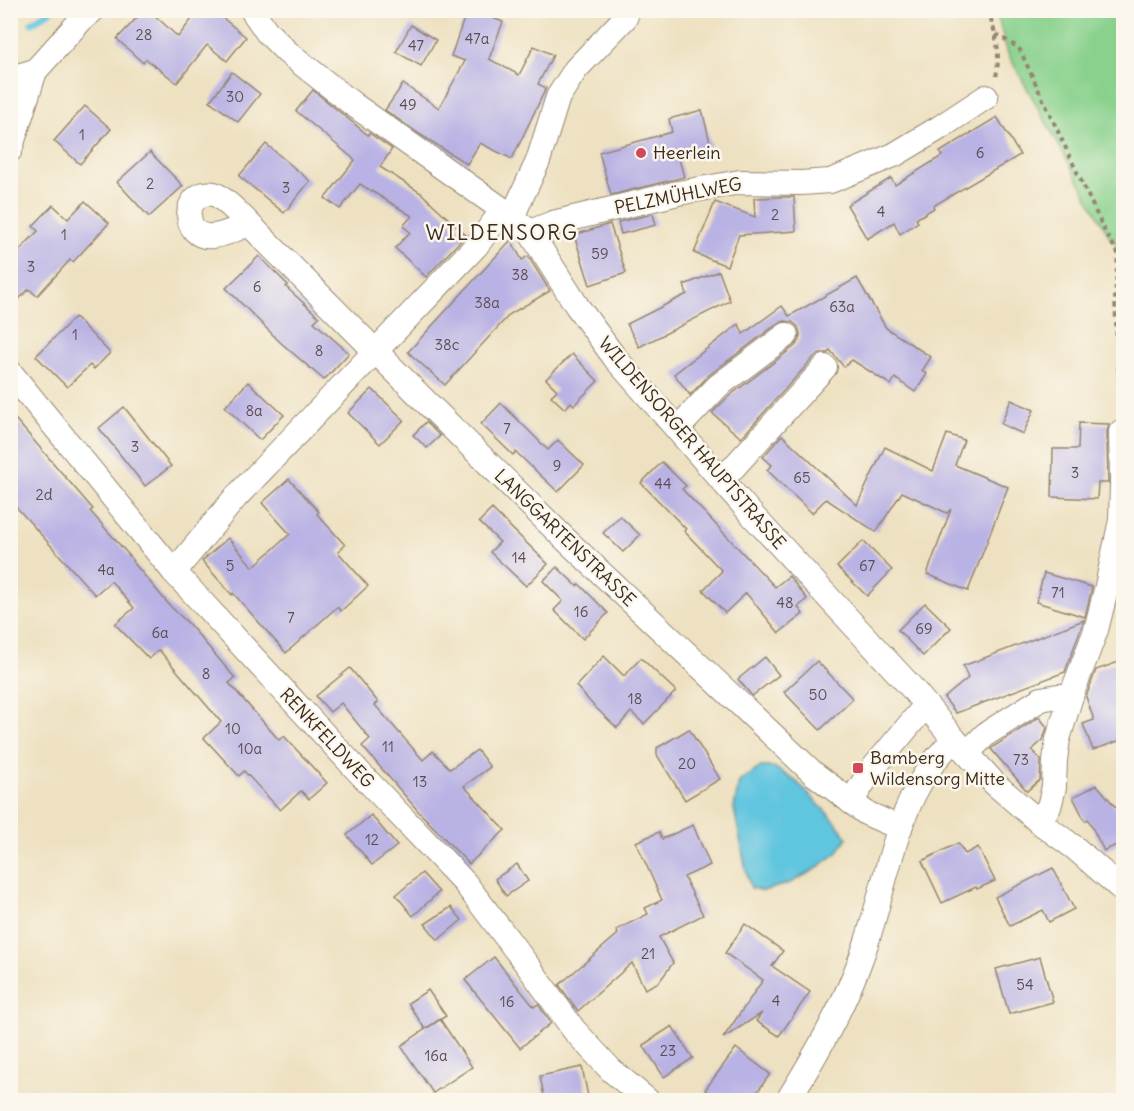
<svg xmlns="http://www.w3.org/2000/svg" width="1134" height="1111" viewBox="0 0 1134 1111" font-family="Delius,sans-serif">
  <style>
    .green { fill: #89d18d; stroke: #627e56; stroke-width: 1.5 }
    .water { fill: #61c5df; stroke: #4e787e; stroke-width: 1.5 }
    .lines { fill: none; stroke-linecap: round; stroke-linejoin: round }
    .stream { stroke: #61c5df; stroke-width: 7 }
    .building { fill: #b9b2e4 }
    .minor-casing { stroke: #948670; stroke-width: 26 }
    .path { stroke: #948670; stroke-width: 4; stroke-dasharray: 4.5 4.5; stroke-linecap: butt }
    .minor { stroke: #fff; stroke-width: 24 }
    .poi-dot { fill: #d1495b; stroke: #fbf7ec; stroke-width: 2 }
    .labels { text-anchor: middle; stroke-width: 5; stroke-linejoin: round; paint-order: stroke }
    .number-label { font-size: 15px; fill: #5a4c50 }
    .poi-label { font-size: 18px; fill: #3b2a1e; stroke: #fbf7ec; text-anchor: start }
    .street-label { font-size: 18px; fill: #3b2a1e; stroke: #fbf7ec }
    .quarter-label { font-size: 21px; letter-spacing: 1.5px; fill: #3b2a1e; stroke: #fbf7ec }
  </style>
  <rect width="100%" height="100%" fill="#fbf7ec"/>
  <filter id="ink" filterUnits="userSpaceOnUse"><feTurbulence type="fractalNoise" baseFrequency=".0167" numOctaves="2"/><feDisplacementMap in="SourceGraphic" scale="12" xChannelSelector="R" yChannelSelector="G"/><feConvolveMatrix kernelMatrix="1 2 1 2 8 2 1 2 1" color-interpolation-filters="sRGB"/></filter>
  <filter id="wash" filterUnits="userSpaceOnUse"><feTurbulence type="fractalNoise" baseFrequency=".008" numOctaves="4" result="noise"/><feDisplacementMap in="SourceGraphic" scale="24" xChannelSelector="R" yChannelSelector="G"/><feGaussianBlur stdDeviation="1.35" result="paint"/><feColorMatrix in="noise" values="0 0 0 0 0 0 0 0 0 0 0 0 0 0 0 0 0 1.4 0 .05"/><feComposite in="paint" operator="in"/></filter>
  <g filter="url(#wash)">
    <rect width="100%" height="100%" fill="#eee1c1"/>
    <polygon class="green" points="996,11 1123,11 1123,287 1118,246 1110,237 1008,54"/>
    <polygon class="water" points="761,767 774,767 797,782 833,819 847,837 837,853 814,870 790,883 763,891 751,888 747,875 734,808 739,782"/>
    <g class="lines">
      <polyline class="stream" points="32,23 51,10"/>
    </g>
    <g id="blocks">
      <g class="building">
        <polygon points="144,10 149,10 178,37 199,10 213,10 246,37 227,61 207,45 177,83 146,59 143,63 117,39"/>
        <polygon points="467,10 472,10 503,22 489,59 519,75 534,46 553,55 538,84 546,88 512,159 480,143 467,164 421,135 385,110 403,84 439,108 465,61 451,56"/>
        <polygon points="411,25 436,40 421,66 396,52"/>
        <polygon points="232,72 260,94 238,122 210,101"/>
        <polygon points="313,90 368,135 369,133 392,149 380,167 421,193 466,235 426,277 395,248 410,232 403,226 412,216 360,184 340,209 325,198 355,160 296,111"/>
        <polygon points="85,106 111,129 80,164 54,141"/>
        <polygon points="702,110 711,146 678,155 684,177 611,195 599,152 672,132 669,119"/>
        <polygon points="997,117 1020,155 933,206 934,208 916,219 918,222 900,234 894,222 867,239 847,205 891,178 895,185 942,156 940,152"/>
        <polygon points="266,144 310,181 284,213 239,176"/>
        <polygon points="150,152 183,186 149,217 117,182"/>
        <polygon points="782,197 794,197 796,231 739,235 727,266 694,253 715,202 755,217 754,198"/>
        <polygon points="85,201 109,223 73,262 70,260 37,296 29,289 10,308 10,260 38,231 33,226 53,205 68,219"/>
        <polygon points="653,214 656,225 621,234 618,222"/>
        <polygon points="610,224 626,273 590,285 574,235"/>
        <polygon points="511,240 522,260 528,256 550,291 510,314 445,385 408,352"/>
        <polygon points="259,256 288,285 286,287 319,317 314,322 349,353 324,380 280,342 226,288"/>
        <polygon points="719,271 730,301 639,347 627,324 687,294 684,285"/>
        <polygon points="857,278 886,328 931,357 922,371 927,374 915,392 895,378 891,385 852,360 844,367 830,350 828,353 821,353 814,357 741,438 712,413 728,397 795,346 799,341 800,334 798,327 792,322 785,321 777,324 709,375 690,395 674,374 739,324 743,334 782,306 789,316"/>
        <polygon points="75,317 110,353 94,369 90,365 67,387 36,356"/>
        <polygon points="572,354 598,381 574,405 571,402 565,409 551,396 557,390 546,379"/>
        <polygon points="248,382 284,415 260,440 225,407"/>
        <polygon points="372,389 404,420 380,444 348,413"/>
        <polygon points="1011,400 1034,410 1023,434 1001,424"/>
        <polygon points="501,403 548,450 558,440 584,465 558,492 516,452 513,455 481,424"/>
        <polygon points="124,407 171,466 145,486 99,428"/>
        <polygon points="10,413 93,509 90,511 134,561 133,562 171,607 189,624 235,678 229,683 279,740 284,736 327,783 309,799 301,791 280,810 244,771 239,776 204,738 221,722 159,650 149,659 115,624 134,608 111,581 95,595 10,500"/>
        <polygon points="426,422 440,436 427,448 413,435"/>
        <polygon points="1079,423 1109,424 1107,432 1108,483 1098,483 1097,499 1052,497 1053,449 1078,449"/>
        <polygon points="947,434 964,440 955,465 1008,487 968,591 927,574 951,509 947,513 902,492 876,532 826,499 812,513 767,470 772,465 763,457 782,435 857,505 885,447 933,471"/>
        <polygon points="662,462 686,486 682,489 775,587 789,576 807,599 798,607 803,614 779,633 746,593 725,613 703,590 722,571 684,531 686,529 641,483"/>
        <polygon points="289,479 319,512 317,514 345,545 338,552 368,586 341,611 337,607 286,653 233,593 232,595 202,561 228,538 253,567 290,534 262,503"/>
        <polygon points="492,509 548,564 526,586 490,552 500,542 479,522"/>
        <polygon points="620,516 640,535 623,552 603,533"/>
        <polygon points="863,541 892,570 867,596 837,567"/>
        <polygon points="557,567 577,586 579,584 608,613 583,639 554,610 563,601 543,581"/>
        <polygon points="1044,573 1092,587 1085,617 1036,602"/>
        <polygon points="925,603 951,628 923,656 898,630"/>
        <polygon points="1084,620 1065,672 956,713 944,698 968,678 963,666"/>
        <polygon points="604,656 624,676 641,658 676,691 644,724 631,712 617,728 592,704 576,686"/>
        <polygon points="765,657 779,675 752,696 738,679"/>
        <polygon points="1124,660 1124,739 1093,750 1083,724 1094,720 1086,697 1096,670"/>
        <polygon points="817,661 853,699 820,730 784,692"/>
        <polygon points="350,668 378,702 375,705 423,760 433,751 450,769 477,750 490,767 464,786 505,830 469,864 419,812 362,746 370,739 341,703 330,712 316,696"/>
        <polygon points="1039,717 1047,727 1043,740 1032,750 1041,760 1040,780 1027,791 991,749 996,745"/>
        <polygon points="689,729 720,779 685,800 657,755 657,748"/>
        <polygon points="1097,785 1124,817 1124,841 1104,851 1088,819 1085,821 1073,797"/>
        <polygon points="371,815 397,846 372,865 347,835"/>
        <polygon points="693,825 710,865 684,877 703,915 659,937 673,963 659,982 645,989 632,963 578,1011 559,985 618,934 616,930 648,914 645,908 662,900 636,842 659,832 662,839"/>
        <polygon points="958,843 965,854 978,847 995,881 977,889 976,887 942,903 922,861"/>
        <polygon points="517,864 528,881 506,896 495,879"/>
        <polygon points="1053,868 1074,909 1049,922 1043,910 1010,926 995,897"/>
        <polygon points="422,873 439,892 413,916 396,895"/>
        <polygon points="451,907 462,920 438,940 425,924"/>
        <polygon points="745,924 783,951 772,966 810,992 779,1036 756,1021 762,1013 723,1038 763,980 725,953"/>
        <polygon points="494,957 534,1007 538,1004 551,1023 520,1048 465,980"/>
        <polygon points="1040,957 1053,1002 1009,1014 996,969"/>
        <polygon points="428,990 446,1016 425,1029 408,1003"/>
        <polygon points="440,1019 472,1067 433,1093 401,1046"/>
        <polygon points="672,1026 693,1058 664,1077 643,1045"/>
        <polygon points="736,1048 770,1074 751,1101 718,1101 705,1090"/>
        <polygon points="582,1067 589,1101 545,1101 540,1076"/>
      </g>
    </g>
  </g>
  <g filter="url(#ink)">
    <use href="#blocks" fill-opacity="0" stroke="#948670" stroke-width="1.5"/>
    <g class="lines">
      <g class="minor-casing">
        <g id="minor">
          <polyline points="252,10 267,32 287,52 354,105 503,210 530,232 577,306 615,358 753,516 911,687 954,739 995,784 1038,821 1075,848 1124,891"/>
          <polyline points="10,78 35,71 81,20 93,10"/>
          <polyline points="10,150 35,71"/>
          <polyline points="512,217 538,161 558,97 576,69 625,18 628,10"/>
          <path d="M249,224C237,228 226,235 213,236C180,240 182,188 214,194C224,197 251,226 260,235L428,404L563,537L813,773L866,813L900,828"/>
          <polyline points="530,232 553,223 678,193 740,182 801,183 830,181 838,178 894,155 939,128 986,97"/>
          <polyline points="10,372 174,572 358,771 465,883 531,970 574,1030 611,1070 647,1100"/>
          <polyline points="677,429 718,386 786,335"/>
          <polyline points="722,480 825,367"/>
          <polyline points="174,572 235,498 476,246 503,210"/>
          <polyline points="967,753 986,734 1041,699 1058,696 1071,696"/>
          <polyline points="851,802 870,772 926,705"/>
          <polyline points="1038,821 1049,807 1054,787 1055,760 1058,739 1071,696 1096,630 1107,586 1121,520 1122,482 1121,432"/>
          <path d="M788,1100C817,1053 846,1003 864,950C884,893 893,821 928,770C935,759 945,749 954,739"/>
        </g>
      </g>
      <g class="path">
        <path d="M988,10C996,35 1001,51 996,77"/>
        <polyline points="996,34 1019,48 1106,234 1118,253 1115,299 1120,410"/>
        <polyline points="1118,253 1124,250"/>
      </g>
      <use href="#minor" class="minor"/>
    </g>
  </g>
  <g class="poi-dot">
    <circle cx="641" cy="153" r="6"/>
    <rect x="852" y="762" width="12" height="12" rx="3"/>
  </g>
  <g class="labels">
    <g class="number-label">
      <text x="144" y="40">28</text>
      <text x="477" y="44">47a</text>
      <text x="416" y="51">47</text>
      <text x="235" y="102">30</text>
      <text x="408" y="110">49</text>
      <text x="82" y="140">1</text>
      <text x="980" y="158">6</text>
      <text x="150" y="189">2</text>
      <text x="286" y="193">3</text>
      <text x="881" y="217">4</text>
      <text x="775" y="220">2</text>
      <text x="64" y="240">1</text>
      <text x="600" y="259">59</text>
      <text x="31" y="272">3</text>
      <text x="520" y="280">38</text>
      <text x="257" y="292">6</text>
      <text x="487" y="308">38a</text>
      <text x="842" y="312">63a</text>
      <text x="75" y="340">1</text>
      <text x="447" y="350">38c</text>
      <text x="319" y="356">8</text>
      <text x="254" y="416">8a</text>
      <text x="507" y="434">7</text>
      <text x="135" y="452">3</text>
      <text x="557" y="471">9</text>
      <text x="1075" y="478">3</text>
      <text x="802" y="483">65</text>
      <text x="663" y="489">44</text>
      <text x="44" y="500">2d</text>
      <text x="519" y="563">14</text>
      <text x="230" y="571">5</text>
      <text x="867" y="571">67</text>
      <text x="106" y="575">4a</text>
      <text x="1058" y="598">71</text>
      <text x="785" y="608">48</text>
      <text x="581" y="617">16</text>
      <text x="291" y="623">7</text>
      <text x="924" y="634">69</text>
      <text x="160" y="638">6a</text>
      <text x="206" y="679">8</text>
      <text x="818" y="700">50</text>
      <text x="635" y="704">18</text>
      <text x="233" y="734">10</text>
      <text x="388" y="752">11</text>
      <text x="250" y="754">10a</text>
      <text x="1021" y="765">73</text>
      <text x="687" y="769">20</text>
      <text x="420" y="787">13</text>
      <text x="372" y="845">12</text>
      <text x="648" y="959">21</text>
      <text x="1025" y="990">54</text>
      <text x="776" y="1006">4</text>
      <text x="507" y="1007">16</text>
      <text x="668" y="1056">23</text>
      <text x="436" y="1061">16a</text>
    </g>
    <g class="poi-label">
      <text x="653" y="159">Heerlein</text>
      <text x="870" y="764">Bamberg<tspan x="870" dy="21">Wildensorg Mitte</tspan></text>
    </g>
    <g class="street-label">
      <text transform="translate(678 196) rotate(-11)" y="6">PELZMÜHLWEG</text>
      <text transform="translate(692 443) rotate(49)" y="6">WILDENSORGER HAUPTSTRASSE</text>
      <text transform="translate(565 538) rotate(44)" y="6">LANGGARTENSTRASSE</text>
      <text transform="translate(327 738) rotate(47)" y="6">RENKFELDWEG</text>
    </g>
    <g class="quarter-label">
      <text x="502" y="240">WILDENSORG</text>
    </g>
  </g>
  <rect width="1134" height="1111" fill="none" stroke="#fbf7ec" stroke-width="36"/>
</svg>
